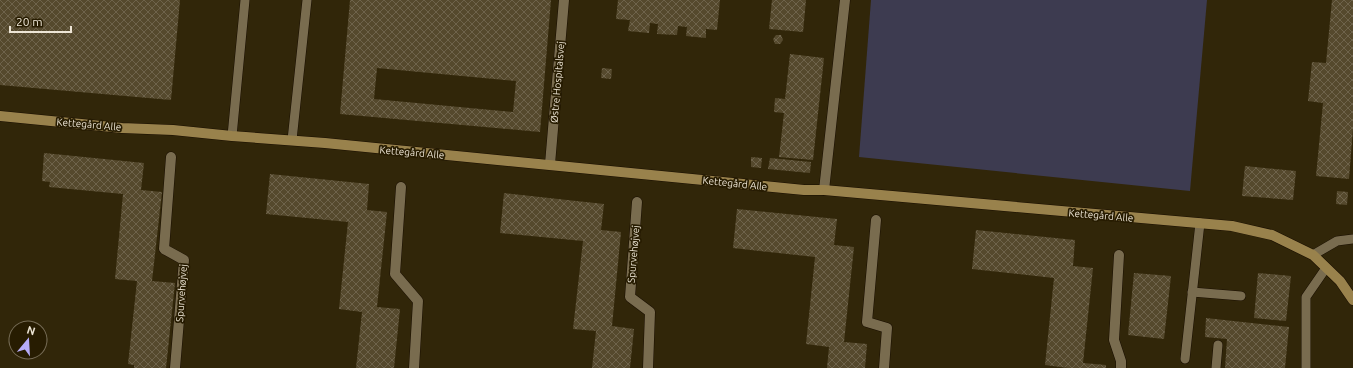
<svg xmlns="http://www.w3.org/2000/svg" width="1353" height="368" viewBox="0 0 1353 368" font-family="Ubuntu,sans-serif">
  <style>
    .pitch { fill: #3d3b50 }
    .building { fill: url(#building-cross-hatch); fill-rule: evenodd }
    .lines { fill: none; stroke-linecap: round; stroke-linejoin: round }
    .lane-casing { stroke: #190e00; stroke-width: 10 }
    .street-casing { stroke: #190e00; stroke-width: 11 }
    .secondary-casing { stroke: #190e00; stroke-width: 11 }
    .lane { stroke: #796c4f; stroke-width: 9 }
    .street { stroke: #796c4f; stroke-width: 10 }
    .secondary { stroke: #99824c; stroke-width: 10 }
    .labels { text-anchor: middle; stroke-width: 3.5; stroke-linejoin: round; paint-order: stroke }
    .street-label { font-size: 10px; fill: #ede5d5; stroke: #271c01 }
  </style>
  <defs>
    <pattern id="building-cross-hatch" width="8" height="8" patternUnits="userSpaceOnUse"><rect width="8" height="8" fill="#55492d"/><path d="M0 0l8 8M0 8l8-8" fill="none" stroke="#6e634b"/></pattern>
  </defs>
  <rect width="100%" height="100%" fill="#312609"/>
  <polygon class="pitch" points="871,0 1207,0 1190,191 859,157"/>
  <g class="building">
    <polygon points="0,0 180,0 171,100 0,85"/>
    <path d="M350,0H551L540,132L340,114ZM377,68L516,81L513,112L374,99Z"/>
    <polygon points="618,0 720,0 717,30 706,29 706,38 686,36 687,27 678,26 677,35 657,34 658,24 650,23 649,33 628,31 630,20 616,19"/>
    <polygon points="772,0 806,0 803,32 769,29"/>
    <polygon points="1332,0 1353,0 1353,128 1349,179 1316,176 1323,103 1308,101 1312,62 1326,63"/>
    <polygon points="776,35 781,35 783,40 780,44 775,44 773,39"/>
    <polygon points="790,54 824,58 813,160 779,157 784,113 774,112 775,98 785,99"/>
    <polygon points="602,68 612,69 611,79 601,78"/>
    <polygon points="44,153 144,163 141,190 162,192 152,281 175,283 166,368 134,368 134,365 128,364 137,281 115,279 123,194 49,187 50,182 42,181"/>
    <polygon points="751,157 762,158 761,168 751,167"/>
    <polygon points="770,158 811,162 810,173 768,169"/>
    <polygon points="1245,166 1296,171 1293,200 1242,196"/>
    <polygon points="270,174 369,184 367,210 387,212 377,307 400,309 394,368 356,368 362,312 339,309 348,222 266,214"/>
    <polygon points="1337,191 1348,192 1347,205 1336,204"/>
    <polygon points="504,193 604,204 601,230 621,232 612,326 634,329 630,368 592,368 596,331 573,329 583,241 500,233"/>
    <polygon points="737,209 837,219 834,245 854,247 844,342 867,344 865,368 827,368 829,347 806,344 815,257 733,248"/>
    <polygon points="976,230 1075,240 1073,266 1093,268 1083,363 1106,365 1106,368 1068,368 1045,365 1054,278 972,269"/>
    <polygon points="1134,273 1171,276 1164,339 1128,335"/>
    <polygon points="1258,273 1291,276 1286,321 1254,318"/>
    <polygon points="1206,318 1289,327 1285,368 1225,368 1227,339 1205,337"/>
  </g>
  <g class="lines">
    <g class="lane-casing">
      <g id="lane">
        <polyline points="232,136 245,0"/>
        <polyline points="292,140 307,0"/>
        <polyline points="1313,255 1337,241 1353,239"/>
        <polyline points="1192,292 1241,296"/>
        <polyline points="1185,359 1200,223"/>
        <polyline points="1216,368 1218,345"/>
        <polyline points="1306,368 1306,297 1326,268"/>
      </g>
    </g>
    <g class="street-casing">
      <g id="street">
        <polyline points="171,157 164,249 184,260 175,368"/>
        <polyline points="550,164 564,0"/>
        <polyline points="401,187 395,274 418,301 414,368"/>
        <polyline points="824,190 845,0"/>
        <polyline points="637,202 630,297 650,312 648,368"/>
        <polyline points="876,220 867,322 887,328 884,368"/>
        <polyline points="1119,255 1114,340 1121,361 1121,368"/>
      </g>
    </g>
    <g class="secondary-casing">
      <polyline id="secondary" points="0,116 122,128 173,130 232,136 325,143 804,190 824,190 1232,226 1272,235 1313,255 1340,281 1353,300"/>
    </g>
    <use href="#lane" class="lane"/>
    <use href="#street" class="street"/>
    <use href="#secondary" class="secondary"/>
  </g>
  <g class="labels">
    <g class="street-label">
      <text transform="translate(557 82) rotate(-85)" y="4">Østre Hospitalsvej</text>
      <text transform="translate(89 124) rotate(5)" y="4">Kettegård Alle</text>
      <text transform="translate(412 152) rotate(5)" y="4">Kettegård Alle</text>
      <text transform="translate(735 183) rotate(6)" y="4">Kettegård Alle</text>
      <text transform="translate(1101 215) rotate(5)" y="4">Kettegård Alle</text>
      <text transform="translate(633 254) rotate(-85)" y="4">Spurvehøjvej</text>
      <text transform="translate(181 293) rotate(-86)" y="4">Spurvehøjvej</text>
    </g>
  </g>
  <g transform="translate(28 340) rotate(18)"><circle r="19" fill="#271c01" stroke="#766c56"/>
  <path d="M0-3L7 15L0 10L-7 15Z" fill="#b6acf8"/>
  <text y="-6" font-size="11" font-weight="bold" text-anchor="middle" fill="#ede5d5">N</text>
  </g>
  <path d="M10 26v6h61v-6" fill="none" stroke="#ede5d5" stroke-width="2"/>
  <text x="16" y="26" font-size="12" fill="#ede5d5" stroke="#271c01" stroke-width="3" paint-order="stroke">20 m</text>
</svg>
